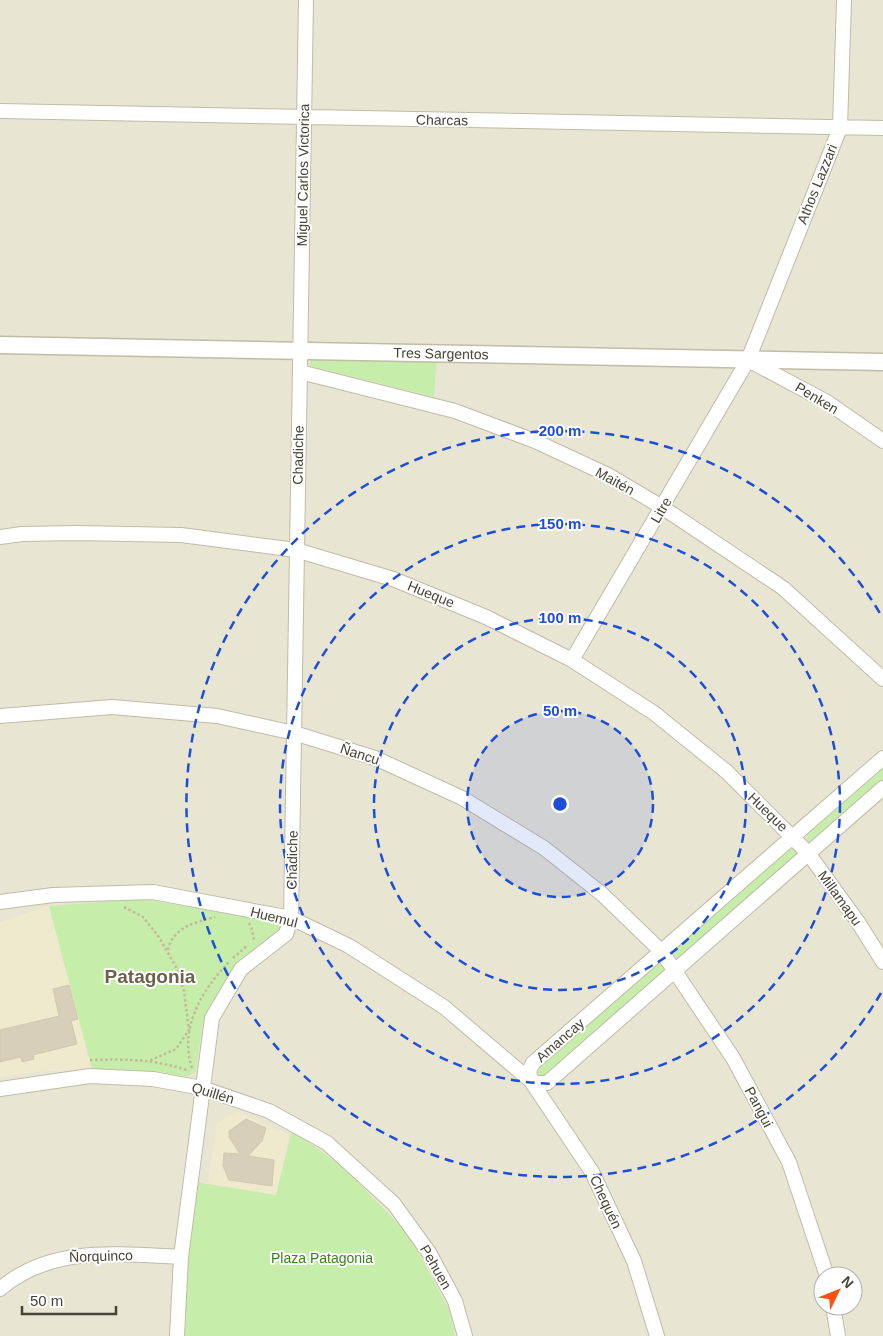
<svg xmlns="http://www.w3.org/2000/svg" width="883" height="1336" font-family="Arial,sans-serif">
<rect width="100%" height="100%" fill="#f5f2e6"/>
<path fill="#e9e5d3" fill-rule="evenodd" d="M0,0H883V1336H0ZM823,1276H853V1306H823Z"/>
<path fill="#efeace" d="M49,906L92,1069L36,1072L0,1077V922Z
M237,1111L290,1136L276,1195L208,1184L217,1124Z"/>
<path fill="#c7edab" d="M310,357L437,361L434,397L310,366Z
M883,766V782L812,843L807,841V833Z
M793,847L797,850V856L679,959L674,955V949Z
M143,899L285,923L279,934L261,943L227,978L203,1022L196,1071L187,1077L92,1069L49,906Z
M662,963L665,969L664,972L544,1077L537,1075L539,1066L657,964Z
M292,1130L343,1167L409,1235L449,1309L455,1336H183L195,1182L276,1195Z"/>
<path fill="#d7cfba" stroke="#d3c8ad" d="M69,985L78,1019L71,1021L77,1044L33,1055L34,1059L22,1062L21,1057L0,1062V1030L59,1016L53,989Z
M246,1119L266,1128L262,1141L248,1156L274,1160L272,1186L229,1180L223,1166L224,1153L240,1154L229,1137V1131Z"/>
<g fill="none" stroke-linecap="round" stroke-linejoin="round">
<g stroke="#c1bba7" stroke-width="16">
<path id="minor" d="M0,111L883,128
M748,360L827,402L883,441
M300,372L455,411L535,441L608,475L662,507L783,588L883,679
M0,537L22,534L76,533L181,535L296,550L393,579L486,617L572,660L654,713L727,772L808,853L858,922L883,962
M572,660L748,360L840,128L844,0
M0,716L112,707L217,716L294,733L375,758L462,798L544,848L602,894L662,952L733,1058L789,1162L827,1276
M0,902L53,895L153,892L291,918L349,946L444,1007L531,1081L592,1172L634,1261L657,1336
M531,1081L529,1071L533,1063L883,758
M531,1081L538,1083H547L883,788
M0,1089L90,1076L153,1079L202,1088L269,1111L327,1143L394,1204L430,1254L455,1301L465,1336
M0,1289C51,1245 119,1254 181,1257
M833,1306L838,1336
M177,1336L181,1257L212,1018L241,969L286,934L291,918L306,0"/>
</g>
<g stroke="#c1bba7" stroke-width="19">
<g id="tertiary">
<path id="s1" d="M0,345L883,362"/>
</g>
</g>
<path stroke="#c4b997" stroke-width="2.5" stroke-dasharray="2.5 2.5" stroke-linecap="butt" d="M124,907L143,917L159,937L176,967L184,991L189,1030L176,1049L149,1061
M249,923L252,929L254,941
M168,950C173,927 194,923 215,917
M233,958L248,945
M90,1060C125,1059 156,1059 189,1071
M192,1068C179,1027 202,990 229,962"/>
<use href="#minor" stroke="#fff" stroke-width="14"/>
<use href="#tertiary" stroke="#fff" stroke-width="16"/>
</g>
<circle cx="560" cy="804" r="93" fill="#1d4ed8" fill-opacity=".12"/>
<g fill="none" stroke="#1d4ed8" stroke-width="2.5" stroke-dasharray="9 6">
<circle cx="560" cy="804" r="93"/>
<circle cx="560" cy="804" r="186"/>
<circle cx="560" cy="804" r="280"/>
<path d="M881 993A373 373 0 1 1 881 615"/>
</g>
<g text-anchor="middle" stroke-width="4" stroke-linejoin="round" paint-order="stroke">
<g font-size="14" fill="#484334" stroke="#fff">
<text transform="translate(442 120) rotate(1)" y="5">Charcas</text>
<text transform="translate(303 175) rotate(-89)" y="5">Miguel Carlos Victorica</text>
<text transform="translate(817 184) rotate(-68)" y="5">Athos Lazzari</text>
<text dy="5" stroke="none"><textPath href="#s1" startOffset="441">Tres Sargentos</textPath></text>
<text transform="translate(817 398) rotate(31)" y="5">Penken</text>
<text transform="translate(298 455) rotate(-89)" y="5">Chadiche</text>
<text transform="translate(615 481) rotate(29)" y="5">Maitén</text>
<text transform="translate(661 510) rotate(-60)" y="5">Litre</text>
<text transform="translate(431 594) rotate(22)" y="5">Hueque</text>
<text transform="translate(360 754) rotate(18)" y="5">Ñancu</text>
<text transform="translate(768 812) rotate(44)" y="5">Hueque</text>
<text transform="translate(292 860) rotate(-89)" y="5">Chadiche</text>
<text transform="translate(840 898) rotate(54)" y="5">Millamapu</text>
<text transform="translate(274 917) rotate(14)" y="5">Huemul</text>
<text transform="translate(560 1040) rotate(-41)" y="5">Amancay</text>
<text transform="translate(213 1093) rotate(17)" y="5">Quillén</text>
<text transform="translate(759 1107) rotate(62)" y="5">Pangui</text>
<text transform="translate(606 1202) rotate(65)" y="5">Chequén</text>
<text transform="translate(101 1256) rotate(-2)" y="5">Ñorquinco</text>
<text transform="translate(436 1267) rotate(60)" y="5">Pehuen</text>
</g>
<g font-size="14" fill="#3b8022" stroke="#fff">
<text x="322" y="1263">Plaza Patagonia</text>
</g>
<g font-size="19" font-weight="bold" fill="#6c624b" stroke="#fff">
<text x="150" y="983">Patagonia</text>
</g>
</g>
<circle cx="560" cy="804" r="8" fill="#1d4ed8" stroke="#fff" stroke-width="2.5"/>
<g font-size="15" text-anchor="middle" font-weight="bold" fill="#1d4ed8" stroke="#fff" stroke-width="4" stroke-linejoin="round" paint-order="stroke">
<text x="560" y="436">200 m</text>
<text x="560" y="529">150 m</text>
<text x="560" y="623">100 m</text>
<text x="560" y="716">50 m</text>
</g>
<g transform="translate(838 1291) rotate(47)"><circle r="24" fill="#ffffff" stroke="#b6b4ae"/>
<path d="M0-4L9 19L0 12L-9 19Z" fill="#ff5112"/>
<text y="-8" font-size="14" font-weight="bold" text-anchor="middle" fill="#484334">N</text>
</g>
<path d="M22 1306v8h94v-8" fill="none" stroke="#484334" stroke-width="2.5"/>
<text x="30" y="1306" font-size="15" fill="#484334" stroke="#ffffff" stroke-width="4" paint-order="stroke">50 m</text>
</svg>
